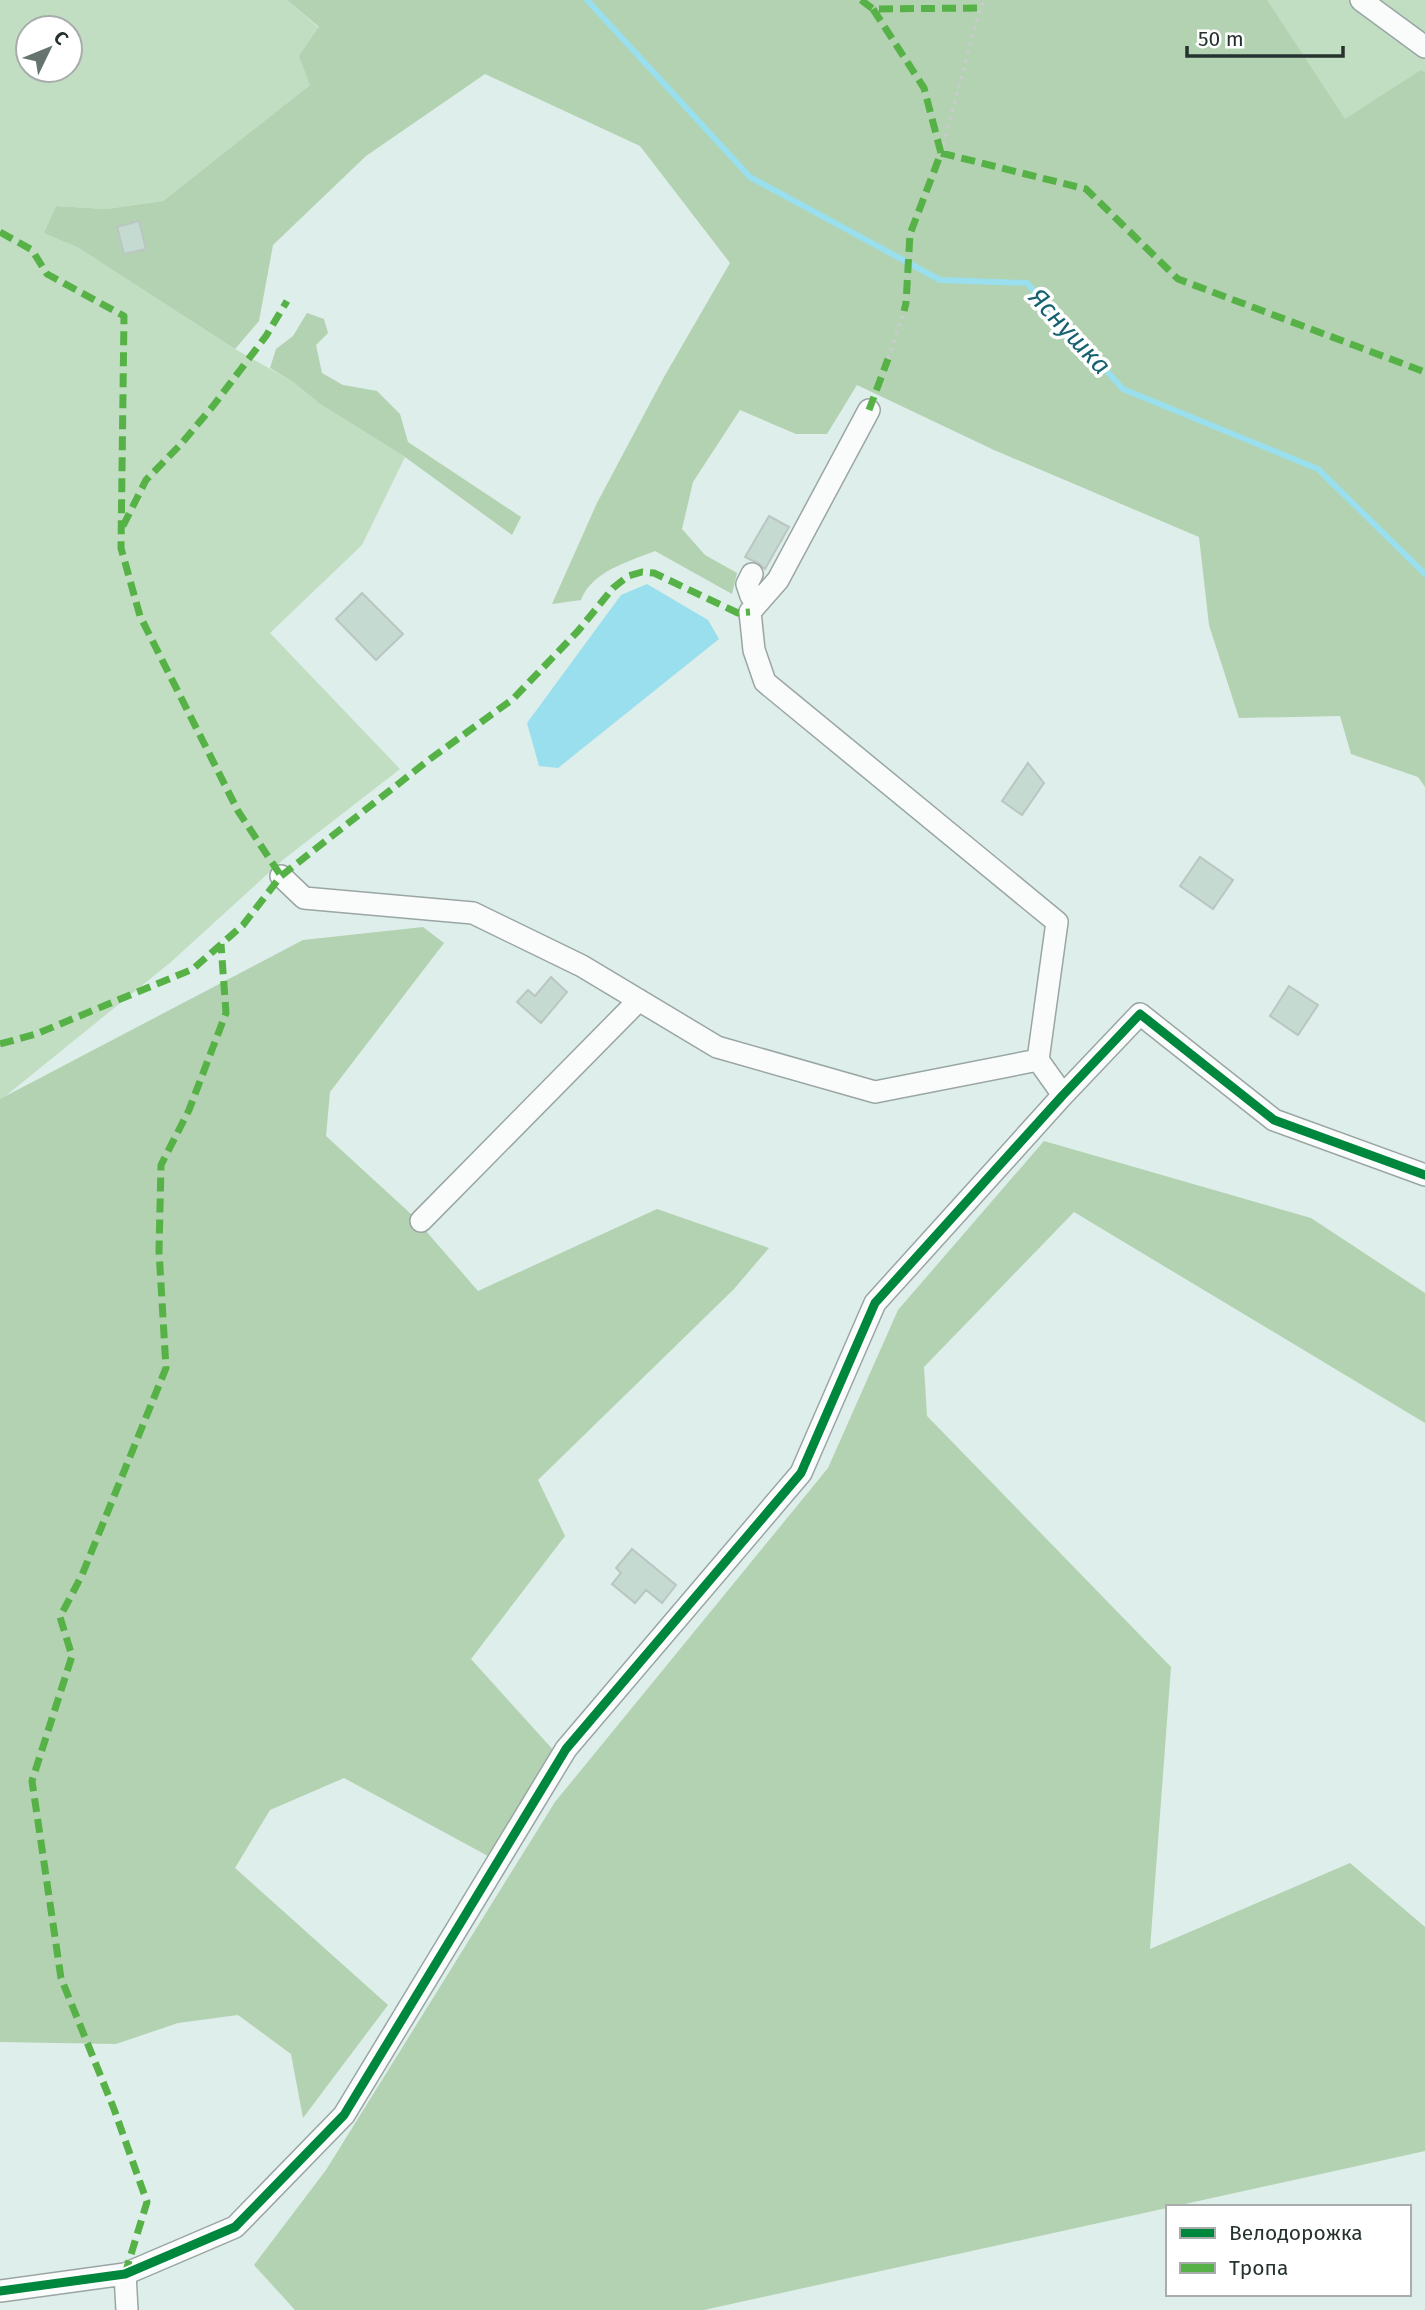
<svg xmlns="http://www.w3.org/2000/svg" width="1425" height="2310" font-family="'Fira Sans',sans-serif">
<rect width="100%" height="100%" fill="#deeeea"/>
<path fill="#c1dec2" fill-rule="evenodd" d="M0,0H287L319,28L310,85L163,201L106,209L56,206L45,232L77,247L235,349L293,382L320,404L405,457L362,545L270,633L400,769L284,859L171,962L3,1098L0,1099ZM28,28H70V70H28Z
M1005,0H1425V239Z"/>
<path fill="#b2d2b1" d="M287,0H1267L1345,119L1421,70L1425,73V787L1418,777L1351,754L1340,716L1239,718L1209,625L1199,537L994,450L857,385L827,434H796L740,410L693,482L682,529L705,555L737,573L732,594L655,551C628,562 592,571 581,600L552,604L597,503L664,377L730,263L640,146L485,74L366,156L273,245L259,321L235,349L77,247L44,233L56,206L106,209L163,201L310,85L299,56L319,27Z
M307,313L324,319L328,333L316,345L322,373L343,385L377,391L400,414L408,442L521,517L512,535L405,457L320,404L293,382L270,368L276,349L293,336Z
M423,927L444,943L330,1092L326,1136L412,1215L478,1291L657,1209L769,1248L734,1289L538,1480L565,1536L471,1659L555,1752L488,1856L344,1778L270,1810L235,1868L388,2005L303,2118L291,2054L238,2015L178,2023L116,2044L0,2042V1099L303,940Z
M1044,1141L1311,1218L1425,1293V1423L1074,1212L924,1367L927,1416L1171,1667L1150,1949L1350,1863L1425,1927V2151L704,2310H295L254,2265L326,2170L555,1802L828,1468L898,1310Z"/>
<path fill="#9adfed" d="M647,584L708,620L719,639L558,768L539,766L527,723L621,595Z"/>
<g fill="none" stroke-linecap="round" stroke-linejoin="round">
<path stroke="#9adfed" stroke-width="6" d="M587,0L750,177L940,280L1027,283L1123,389L1318,469L1425,574"/>
</g>
<path fill="#c5dad0" stroke="#bac6c2" stroke-width="2" d="M139,221L146,249L124,254L117,227Z
M769,516L789,527L765,569L758,563L745,557Z
M362,593L403,634L376,660L336,619Z
M1028,763L1044,783L1022,815L1002,801Z
M1200,857L1233,880L1213,909L1180,886Z
M551,977L567,992L541,1023L517,1002L528,990L535,996Z
M1289,986L1318,1005L1298,1035L1270,1016Z
M632,1549L676,1585L662,1603L646,1590L635,1603L612,1584L621,1573L616,1568Z"/>
<g fill="none" stroke-linecap="round" stroke-linejoin="round">
<g stroke="#9aa6a4" stroke-width="24">
<path id="minor" d="M1361,0L1425,47
M869,410L778,580L750,612L754,650L765,682L1057,922L1038,1060L1063,1095
M752,574L747,584L751,596L759,602
M281,876L304,898L473,913L582,966L717,1047L875,1092L1038,1060
M421,1221L639,1000
M125,2274L127,2310
M0,2291L125,2274L235,2227L344,2115L566,1749L801,1473L875,1303L1063,1095L1140,1014L1274,1120L1425,1175"/>
</g>
<path stroke="#c6ccca" stroke-width="3.5" stroke-dasharray="3.5 5" stroke-linecap="butt" d="M941,153L980,8L985,0
M888,359L904,311"/>
<use href="#minor" stroke="#fafcfc" stroke-width="21"/>
<path stroke="#56b246" stroke-width="7" stroke-dasharray="14 7" stroke-linecap="butt" d="M861,0L873,9L980,8
M873,9L924,88L941,153L910,234L906,303L904,311
M941,153L1086,189L1178,279L1425,372
M0,232L32,250L47,274L124,316L121,548L140,616L238,811L281,876
M869,410L888,359
M123,526L146,480L181,444L213,406L266,336L287,301
M0,1044L36,1034L193,969L243,925L281,876L430,759L513,699L578,631L613,588L628,576L642,572L654,573L738,613L750,612
M125,2274L147,2202L114,2109L61,1978L32,1781L72,1656L60,1617L82,1575L166,1368L159,1251L161,1165L189,1110L226,1013L221,944"/>
<g stroke="#fff" stroke-width="13">
<path id="cycleway" d="M0,2291L125,2274L235,2227L344,2115L566,1749L801,1473L875,1303L1063,1095L1140,1014L1274,1120L1425,1175"/>
</g>
<use href="#cycleway" stroke="#00873e" stroke-width="9"/>
</g>
<g text-anchor="middle" stroke-width="7" stroke-linejoin="round" paint-order="stroke">
<g font-size="26" font-style="italic" fill="#176271" stroke="#fff">
<text transform="translate(1070 331) rotate(47)" y="9">Яснушка</text>
</g>
</g>
<rect x="1166" y="2205" width="245" height="91" fill="#ffffff" stroke="#a8adac" stroke-width="2"/>
<rect x="1180" y="2228" width="35" height="10" fill="#00873e" stroke="#a8adac" stroke-width="2"/>
<text x="1229" y="2240" font-size="21" fill="#26322f">Велодорожка</text>
<rect x="1180" y="2263" width="35" height="10" fill="#56b246" stroke="#a8adac" stroke-width="2"/>
<text x="1229" y="2275" font-size="21" fill="#26322f">Тропа</text>
<g transform="translate(49 49) rotate(47)"><circle r="33" fill="#ffffff" stroke="#a8adac" stroke-width="2"/>
<path d="M0-5L12 26L0 18L-12 26Z" fill="#667470"/>
<text y="-10" font-size="19" font-weight="bold" text-anchor="middle" fill="#26322f">С</text>
</g>
<path d="M1187 46v10h156v-10" fill="none" stroke="#26322f" stroke-width="3.5"/>
<text x="1198" y="46" font-size="21" fill="#26322f" stroke="#ffffff" stroke-width="5" paint-order="stroke">50 m</text>
</svg>
